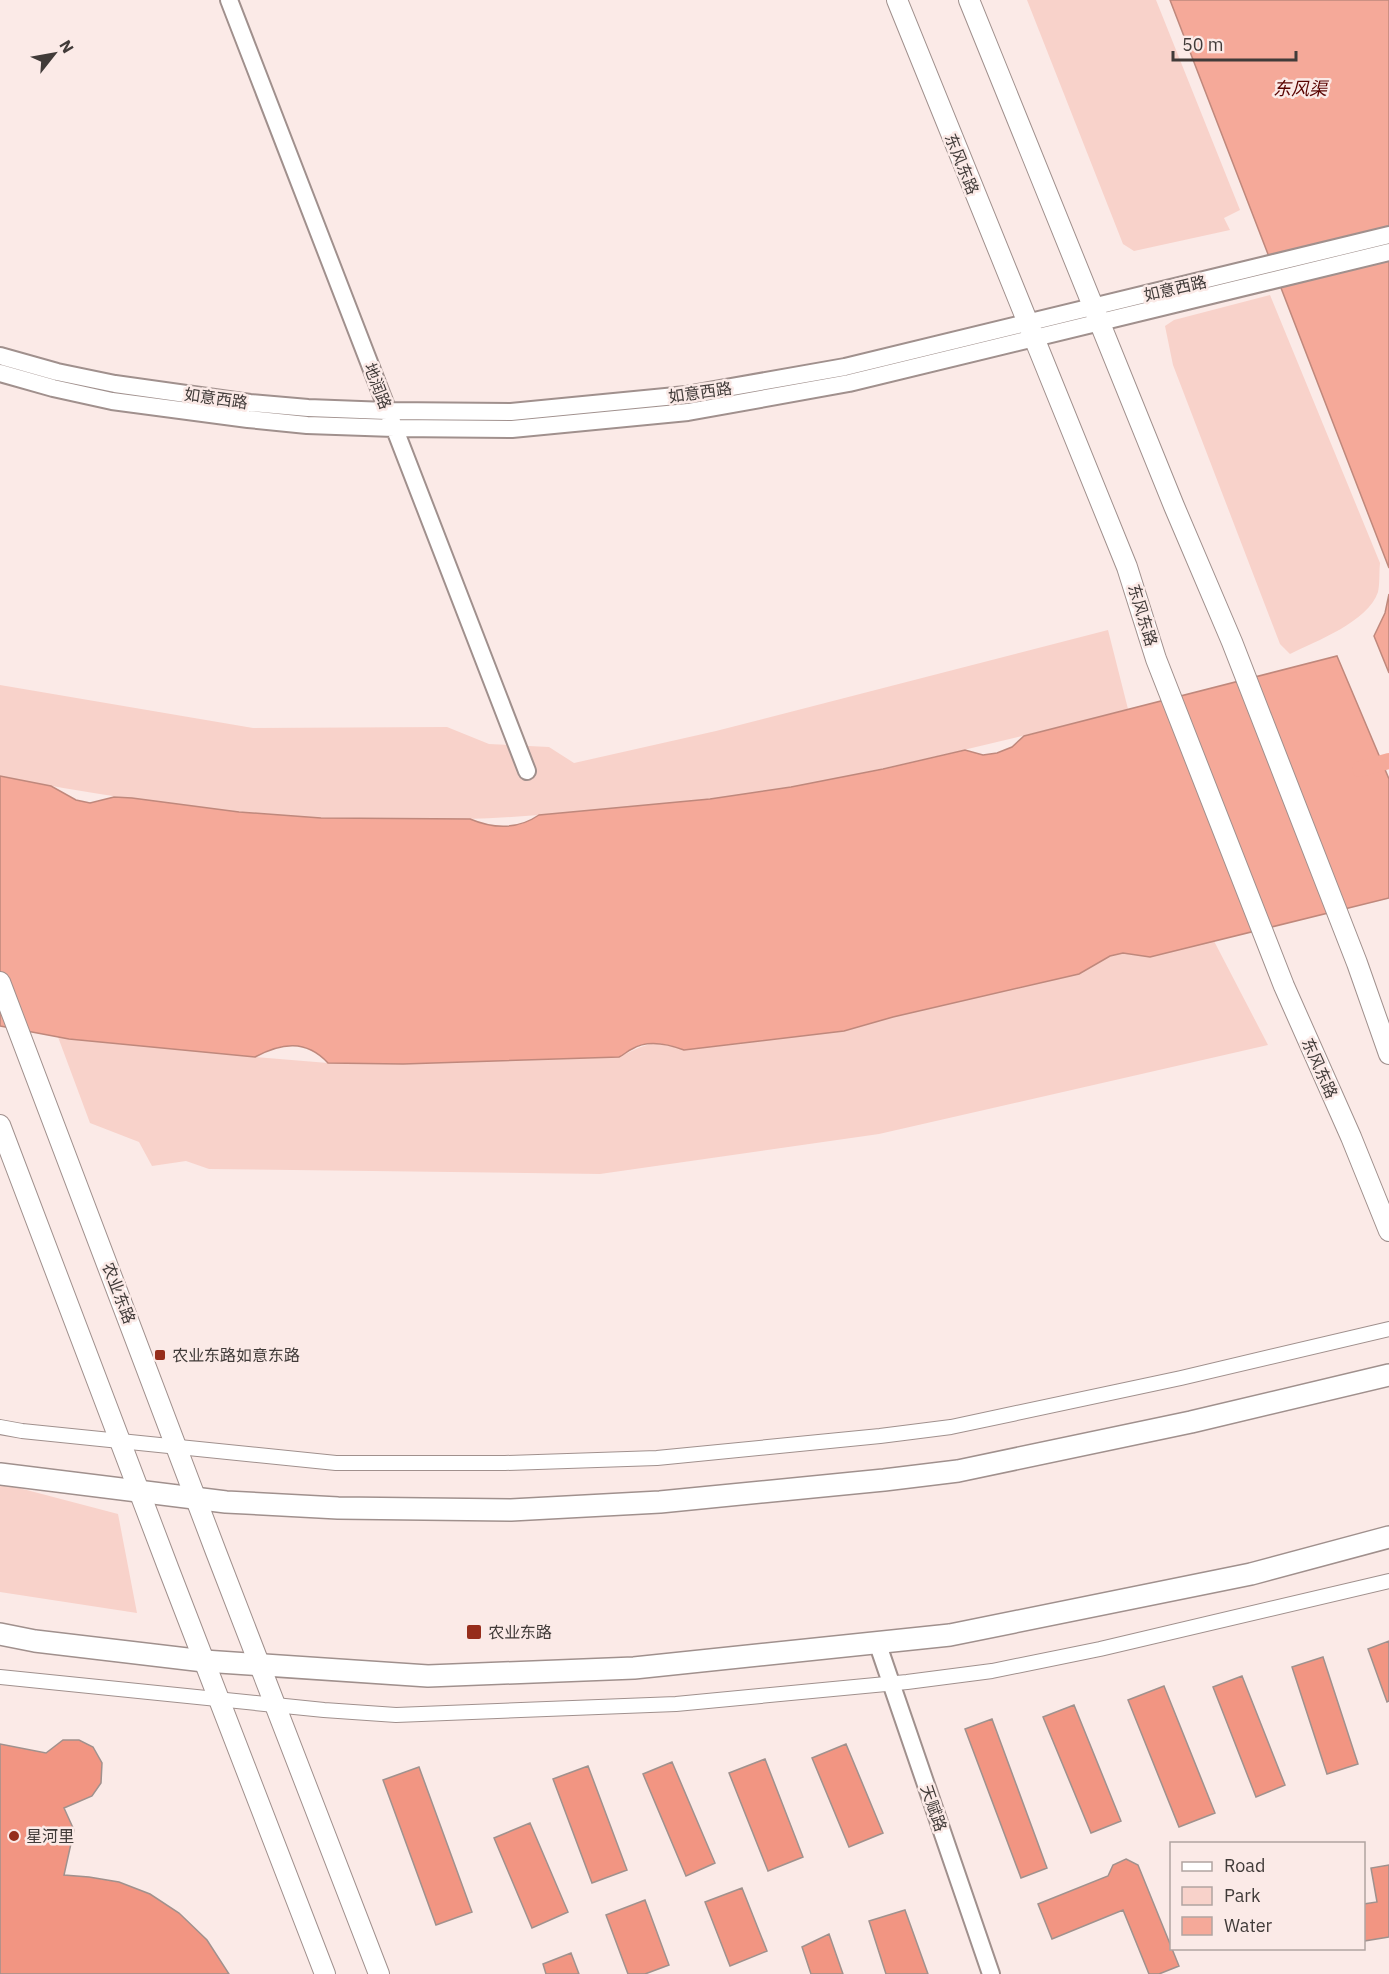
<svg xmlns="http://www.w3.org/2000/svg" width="1389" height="1974" font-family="'IBM Plex Sans','Noto Sans SC',sans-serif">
<rect width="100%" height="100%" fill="#fbeae7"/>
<path fill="#f8d2ca" d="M1027,0H1156L1240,210L1224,218L1230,230L1134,251L1123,244Z
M1270,295L1380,563C1379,572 1380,583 1378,592C1368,622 1316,641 1290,654L1280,644L1173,365L1165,326L1174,320Z
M1108,630L1128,709C1017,738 905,765 793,787C734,798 675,802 616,808C567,812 517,818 467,819C418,819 368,820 318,818C212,812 104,797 0,776V685L253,728L447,727L489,744L549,747L574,763L716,731Z
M1214,941L1268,1045L879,1134L600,1174L209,1169L186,1161L152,1166L139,1142L90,1123L58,1037L255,1057L328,1063L619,1057C647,1044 653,1038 684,1050L844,1031L893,1017L1079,974L1110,956L1123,953L1150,957Z
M0,1483L118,1514L137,1613L0,1592Z"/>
<path fill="#f5a999" stroke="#bf887c" stroke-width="1.5" d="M1170,0H1389V568Z
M1389,594V673L1374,636L1385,613Z
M1337,656L1389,779V898L1150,957L1123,953L1110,956L1079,974L893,1017L844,1031L684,1050C668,1044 648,1039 632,1049C627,1051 624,1055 619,1057L403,1064L328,1063C306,1039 281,1043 255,1057L69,1039L0,1026V776L51,786L76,800L90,803L114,797L132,798L239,812L321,818L470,819C494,829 517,830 539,815L710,799L791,787L883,769L965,750L983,755L997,753L1012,747L1024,736Z"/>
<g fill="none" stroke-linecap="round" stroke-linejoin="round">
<path stroke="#f5a999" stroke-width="16" d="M1360,769L1389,761"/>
</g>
<path fill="#f29582" stroke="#a0918d" stroke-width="1.5" d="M1389,1641V1701L1387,1702L1368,1649Z
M1323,1657L1358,1764L1327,1774L1292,1667Z
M1242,1676L1285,1785L1256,1797L1213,1687Z
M1164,1686L1215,1813L1179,1827L1128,1700Z
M1074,1705L1121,1821L1091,1833L1043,1717Z
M992,1719L1047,1868L1021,1878L965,1729Z
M63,1740H79L93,1747L102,1763L101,1783L92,1796L64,1808L74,1830L64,1875L89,1877L119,1882L150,1894L179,1913L207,1940L229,1974H0V1744L46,1753Z
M846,1744L883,1833L849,1847L812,1758Z
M765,1759L803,1857L768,1871L729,1773Z
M672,1762L715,1863L686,1876L643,1774Z
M588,1766L627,1870L592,1883L553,1779Z
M419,1767L472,1912L436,1925L383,1780Z
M530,1823L568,1912L532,1928L494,1838Z
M1126,1859L1138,1865L1179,1966L1159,1974H1149L1123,1910L1052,1939L1038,1904L1108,1876L1113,1865Z
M1389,1865V1937L1364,1941V1904L1377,1902L1371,1868Z
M742,1888L767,1951L730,1966L705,1902Z
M645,1900L669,1965L645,1974H628L606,1915Z
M905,1910L928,1974H886L869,1921Z
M829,1934L843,1974H811L802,1947Z
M571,1953L579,1974H546L543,1964Z"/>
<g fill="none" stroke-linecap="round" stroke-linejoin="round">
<g stroke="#a0908d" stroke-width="16">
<path id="minor" d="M0,1427L22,1431L336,1463H505L657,1458L880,1436L951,1427L1181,1378L1389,1329
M0,1677L324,1710L396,1715L676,1704L907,1682L992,1671L1100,1649L1389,1581"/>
</g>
<g stroke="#a0908d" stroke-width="20">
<path id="tertiary" d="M229,0L527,771
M0,356L57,372L115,384L250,403L308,408L387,411L511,412L686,395L845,367L1389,235
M0,373L53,388L112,401L248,419L307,425L394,428L512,429L688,412L849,383L1389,252
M877,1642L991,1974"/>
</g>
<g stroke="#a0908d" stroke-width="22">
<path id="secondary" d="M897,0L1127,567L1156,659L1284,986L1351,1137L1389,1231
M969,0L1174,506L1232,642L1357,963L1389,1054
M0,982L216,1552L379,1974
M0,1125L169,1570L325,1974"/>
</g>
<g stroke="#a0908d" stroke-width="24">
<path id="primary" d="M0,1474L226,1502L338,1508L511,1510L660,1502L884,1480L958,1471L1191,1422L1389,1375
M0,1634L35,1641L204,1661L428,1676L634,1668L950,1635L1251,1574L1389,1537"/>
</g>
<use href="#minor" stroke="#fff" stroke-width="14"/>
<use href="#tertiary" stroke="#fff" stroke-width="16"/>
<use href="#secondary" stroke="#fff" stroke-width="20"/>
<use href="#primary" stroke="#fff" stroke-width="21"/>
</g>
<g fill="#962d1b" stroke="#fbeae7" stroke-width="2">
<rect x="154" y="1349" width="12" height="12" rx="3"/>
<rect x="466" y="1624" width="16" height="16" rx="3"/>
<circle cx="14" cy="1836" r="6"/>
</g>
<g text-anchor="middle" stroke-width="5" stroke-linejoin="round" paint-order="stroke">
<g font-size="16" fill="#413b39" stroke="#fbeae7">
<text transform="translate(962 164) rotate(68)" y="6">东风东路</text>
<text transform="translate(1175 288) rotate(-13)" y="6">如意西路</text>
<text transform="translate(378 386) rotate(69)" y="6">地润路</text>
<text transform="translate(700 392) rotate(-8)" y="6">如意西路</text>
<text transform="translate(216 398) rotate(8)" y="6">如意西路</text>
<text transform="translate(1143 615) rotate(73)" y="6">东风东路</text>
<text transform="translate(1320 1068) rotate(66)" y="6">东风东路</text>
<text transform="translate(119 1293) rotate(69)" y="6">农业东路</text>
<text transform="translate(934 1808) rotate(71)" y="6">天赋路</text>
</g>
<g font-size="16" fill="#413b39" stroke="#fbeae7" text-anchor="start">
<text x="172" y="1361">农业东路如意东路</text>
<text x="488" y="1638">农业东路</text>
<text x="26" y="1842">星河里</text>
</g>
<g font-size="18" font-style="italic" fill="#590300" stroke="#fbeae7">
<text x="1300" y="95">东风渠</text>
</g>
</g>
<rect x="1170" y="1842" width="195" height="108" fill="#fbeae7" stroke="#b1a4a1" stroke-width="1.5"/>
<rect x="1182" y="1862" width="30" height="9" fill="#ffffff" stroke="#b1a4a1" stroke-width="1.5"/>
<text x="1224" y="1872" font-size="18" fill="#413b39">Road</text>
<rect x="1182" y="1887" width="30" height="18" fill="#f8d2ca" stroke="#b1a4a1" stroke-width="1.5"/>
<text x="1224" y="1902" font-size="18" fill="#413b39">Park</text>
<rect x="1182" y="1917" width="30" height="18" fill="#f5a999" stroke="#b1a4a1" stroke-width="1.5"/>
<text x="1224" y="1932" font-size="18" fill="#413b39">Water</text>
<g transform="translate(54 54) rotate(59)" stroke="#fbeae7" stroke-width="4.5" paint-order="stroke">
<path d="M0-4.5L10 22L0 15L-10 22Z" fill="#413b39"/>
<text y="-9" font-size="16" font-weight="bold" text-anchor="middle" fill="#413b39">N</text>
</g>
<path d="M1173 51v9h123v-9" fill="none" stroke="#413b39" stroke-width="3"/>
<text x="1182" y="51" font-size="18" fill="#413b39" stroke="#fbeae7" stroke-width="4.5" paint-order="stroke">50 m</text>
</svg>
